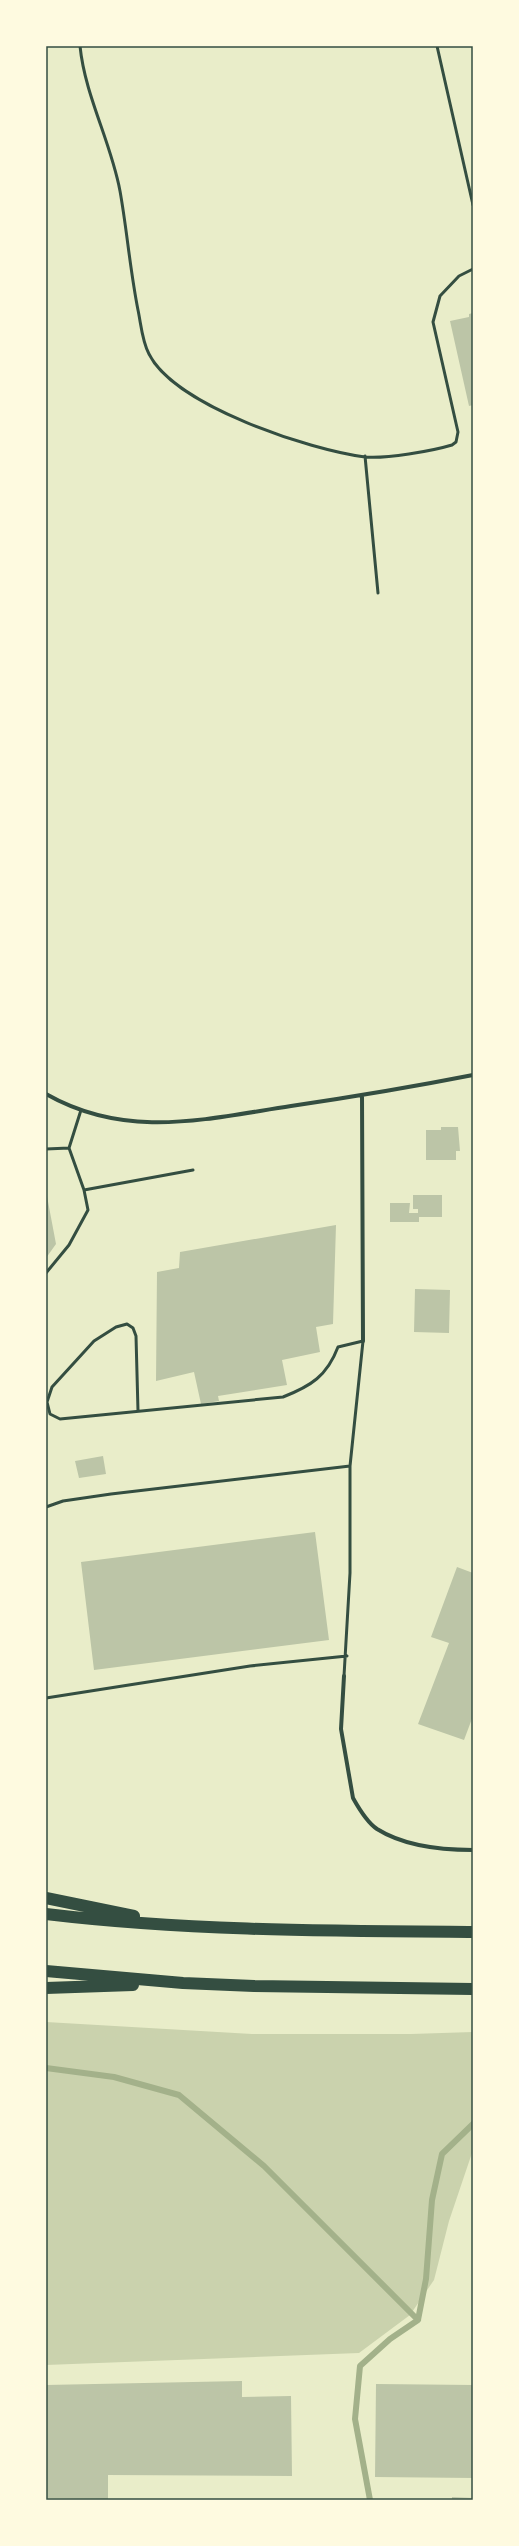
<svg xmlns="http://www.w3.org/2000/svg" width="519" height="2546" font-family="Montserrat,sans-serif">
<rect width="100%" height="100%" fill="#e9edc9"/>
<path fill="#cad2ad" d="M46,2022L252,2034H411L473,2032V2150L449,2221L434,2280L410,2315L359,2353L46,2365Z"/>
<g fill="none" stroke-linecap="round" stroke-linejoin="round">
<path stroke="#a3b18a" stroke-width="6" d="M46,2068L114,2077L179,2095L264,2166L418,2320
M370,2500L355,2419L360,2366L390,2339L418,2320L426,2279L432,2200L442,2154L473,2124"/>
</g>
<path fill="#bcc5a7" d="M473,313V405L469,406L450,321L469,317V314Z
M441,1127H458L460,1151H456V1160H426V1130H441Z
M46,1191L56,1244L46,1258Z
M413,1195H442V1217H419V1222H390V1203H410L409,1213H418V1209H413Z
M336,1225L333,1324L316,1327L320,1352L282,1360L287,1385L218,1396L219,1401L201,1404L194,1372L156,1381L157,1272L179,1268L180,1252Z
M415,1289L450,1290L449,1333L414,1332Z
M103,1456L106,1474L79,1478L75,1461Z
M315,1532L329,1640L94,1670L81,1562Z
M457,1567L473,1573V1716L464,1740L418,1724L449,1643L431,1637Z
M242,2381V2397L291,2396L292,2476L108,2475V2499L46,2498V2385Z
M376,2384L473,2385V2478L375,2477Z
M452,2497L473,2498V2500H452Z"/>
<g fill="none" stroke-linecap="round" stroke-linejoin="round">
<path stroke="#344e41" stroke-width="3" d="M80,46C85,96 111,142 120,191C127,230 130,270 138,310C141,324 142,341 149,354C175,406 310,450 365,457C386,459 432,451 452,445L456,442L458,432L433,322L440,296L459,276L473,269
M437,46L473,205
M365,456L378,593
M46,1149L69,1148
M84,1190L193,1170
M46,1273L69,1245L88,1210L84,1190L69,1148L81,1110
M138,1411L136,1336L133,1328L127,1324L116,1327L94,1341L52,1387L47,1402L50,1414L60,1419L283,1397C311,1386 327,1376 338,1347L363,1341L350,1466V1573L344,1676
M46,1507L63,1501L111,1494L350,1466
M46,1698L250,1666L347,1656"/>
<path stroke="#344e41" stroke-width="4" d="M46,1094C127,1140 205,1119 291,1106C352,1097 412,1087 473,1075
M362,1095L363,1341
M344,1676L341,1729L353,1798C358,1807 368,1823 377,1829C404,1846 442,1850 473,1850"/>
<path stroke="#344e41" stroke-width="12" d="M46,1898L134,1916
M46,1914C188,1931 330,1931 473,1932
M46,1971L183,1983L254,1986L473,1989
M46,1988L133,1985"/>
</g>
<rect width="519" height="2546" fill="none" stroke="#fefae0" stroke-width="94"/>
<rect x="47" y="47" width="425" height="2452" fill="none" stroke="#344e41" stroke-width="1.5"/>
</svg>
